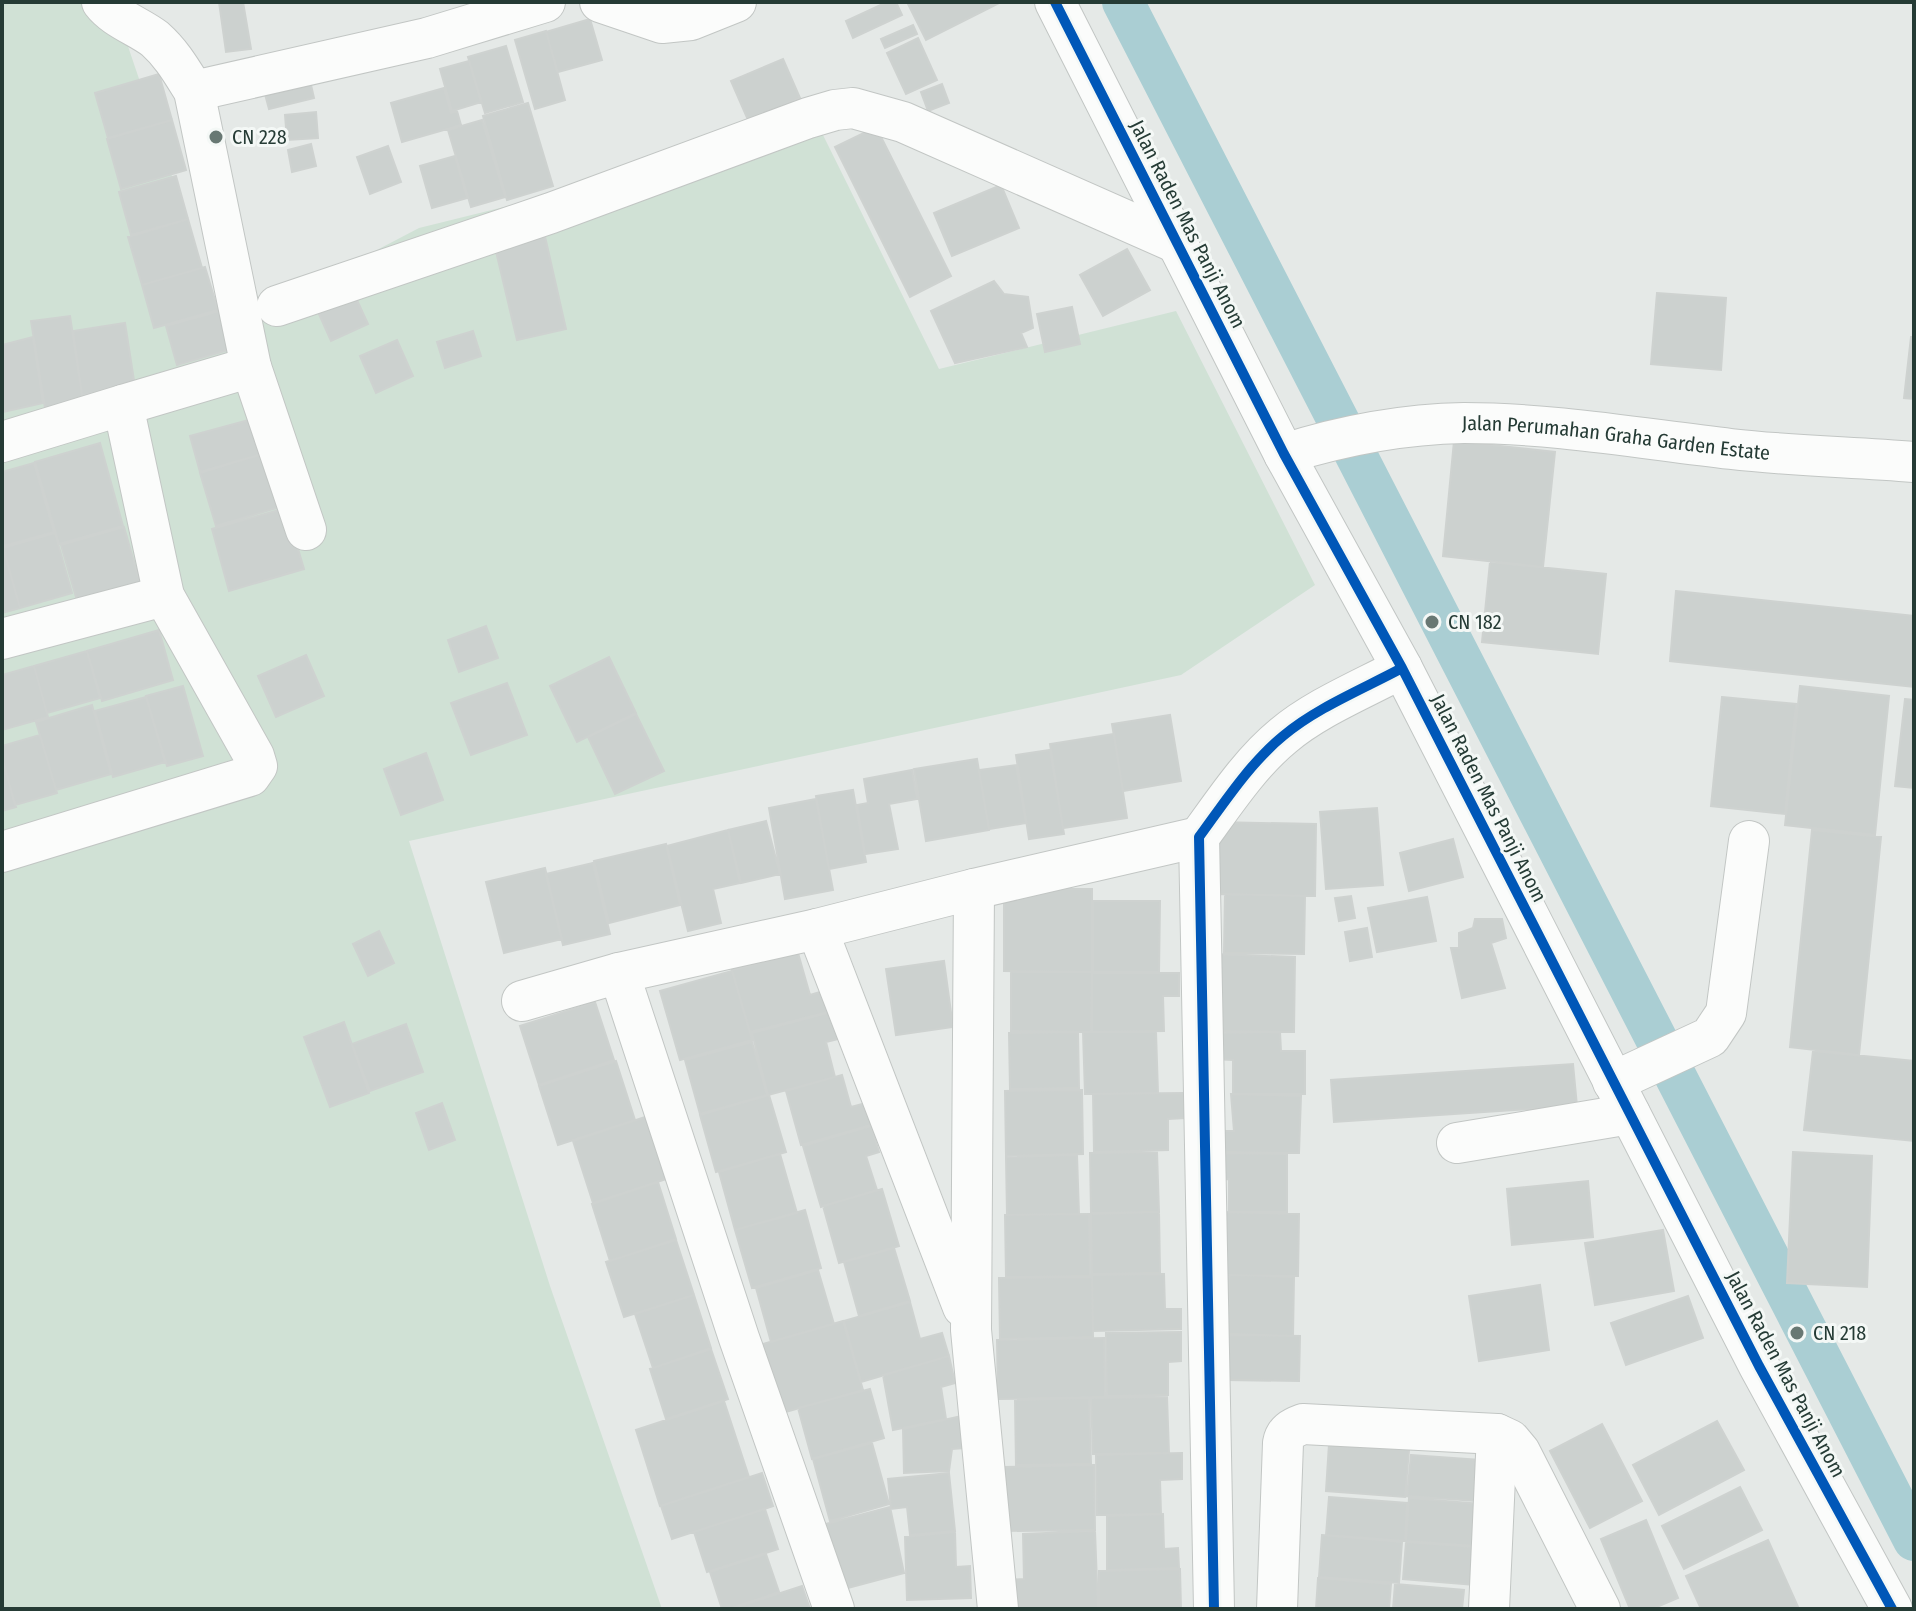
<svg xmlns="http://www.w3.org/2000/svg" width="1916" height="1611" font-family="'Fira Sans Condensed',sans-serif">
<rect width="100%" height="100%" fill="#e5e9e7"/>
<path fill="#d0e1d5" d="M2,2H113L224,330L419,228L820,129L939,369L1176,311L1315,585L1181,675L409,841L550,1286L662,1609H2Z"/>
<g fill="none" stroke-linecap="round" stroke-linejoin="round">
<path stroke="#aaced3" stroke-width="42" d="M1123,2L1914,1540"/>
</g>
<path fill="#ccd1cf" stroke="#ced2d0" stroke-width="2" d="M219,2H243L251,49L226,52Z
M887,2H896L902,15L853,38L846,21Z
M907,2H1001L926,40Z
M590,19L602,60L558,72L546,32Z
M913,25L917,34L885,48L881,39Z
M546,31L565,100L535,109L515,40Z
M918,38L937,80L906,94L887,53Z
M506,46L523,102L485,113L468,57Z
M783,59L800,98L748,120L731,81Z
M469,61L481,102L452,111L440,69Z
M308,72L314,98L269,109L262,83Z
M159,74L172,120L108,138L95,93Z
M942,84L949,103L928,111L921,92Z
M444,88L451,113L457,111L461,125L402,142L391,103Z
M528,103L553,186L507,200L483,116Z
M316,112L318,138L287,140L285,115Z
M172,120L186,170L121,189L107,139Z
M482,120L505,197L471,207L448,130Z
M876,127L951,276L910,297L835,147Z
M311,144L316,166L292,172L288,150Z
M388,146L401,182L370,194L357,157Z
M455,156L467,198L432,208L420,166Z
M176,176L188,219L131,235L119,192Z
M1001,185L1019,228L952,256L934,213Z
M188,219L202,268L142,285L128,237Z
M544,232L566,329L517,340L494,243Z
M1127,249L1150,290L1103,316L1080,275Z
M205,267L218,310L154,328L142,285Z
M994,281L1004,294L1028,297L1033,328L1021,333L1027,347L955,363L931,311Z
M351,287L368,324L331,341L314,303Z
M1657,293L1726,298L1721,370L1651,364Z
M1072,307L1080,344L1045,352L1037,314Z
M223,310L235,348L177,365L166,326Z
M70,316L84,408L46,414L31,321Z
M125,323L135,387L82,395L73,331Z
M473,331L481,356L445,368L437,342Z
M33,337L43,403L3,412L2,345Z
M1911,337H1914V399L1904,398Z
M397,340L413,376L376,393L360,356Z
M256,418L266,453L200,472L190,436Z
M1454,441L1555,452L1543,567L1443,556Z
M100,443L123,526L59,544L35,462Z
M265,453L280,507L216,526L200,473Z
M34,463L54,532L4,546L2,540V472Z
M286,508L304,569L229,591L212,529Z
M124,527L141,586L78,604L61,545Z
M55,533L72,593L20,608L3,548Z
M3,547L20,608L2,613V547Z
M1490,562L1606,574L1598,654L1482,642Z
M1676,591L1914,616V687L1670,661Z
M486,626L498,658L459,672L448,640Z
M159,630L173,680L102,701L87,651Z
M87,651L100,698L47,713L34,666Z
M306,655L324,696L276,717L258,676Z
M609,657L636,713L577,742L550,686Z
M34,666L48,717L2,730V675Z
M507,683L527,735L471,755L451,703Z
M183,686L203,756L167,766L146,696Z
M1800,686L1889,696L1875,835L1785,825Z
M146,697L165,762L113,777L95,711Z
M1722,697L1796,704L1785,814L1711,806Z
M1905,699L1914,700V788L1895,786Z
M92,705L111,774L56,790L36,722Z
M636,714L664,771L615,794L588,737Z
M1170,715L1181,781L1123,791L1112,724Z
M1114,734L1127,818L1063,828L1050,744Z
M40,735L57,793L15,805L2,757V746Z
M1050,750L1064,834L1029,839L1016,755Z
M426,753L443,800L401,815L384,769Z
M2,759L16,807L2,811Z
M977,759L989,830L926,841L914,769Z
M1016,765L1026,823L989,829L979,770Z
M912,770L917,799L889,804L898,849L865,854L857,805L868,803L864,779Z
M853,790L866,862L829,869L816,796Z
M816,799L833,890L785,899L769,808Z
M1377,808L1383,885L1326,889L1320,812Z
M766,821L780,874L741,883L728,830Z
M1215,822L1316,824L1315,896L1213,894Z
M728,830L740,883L713,889L721,923L688,931L667,846Z
M1812,830L1881,837L1859,1055L1790,1047Z
M1453,839L1463,877L1409,891L1400,853Z
M666,844L680,905L609,923L594,861Z
M593,863L610,934L563,945L546,874Z
M545,868L562,939L504,953L486,882Z
M1004,889H1092V972L1004,971Z
M1225,894L1305,896L1304,954L1224,953Z
M1351,896L1355,918L1339,921L1335,898Z
M1427,897L1436,941L1377,952L1368,908Z
M1093,901H1160L1159,972H1093Z
M1475,919H1502L1506,938L1491,943L1505,988L1462,998L1451,948H1459V933L1473,928Z
M1367,928L1372,957L1350,961L1345,932Z
M379,931L394,963L368,976L353,944Z
M798,953L810,995L830,989L836,1010L750,1032L732,970Z
M1212,954L1295,957L1294,1032L1210,1031Z
M944,961L953,1027L896,1035L886,969Z
M732,971L752,1040L680,1060L660,991Z
M1011,972H1092L1091,1032L1011,1031Z
M1092,973H1179V996H1163L1164,1031L1092,1032Z
M595,1002L614,1060L539,1085L520,1026Z
M835,1011L842,1038L826,1042L835,1077L768,1095L752,1033Z
M344,1022L369,1093L330,1107L304,1037Z
M406,1024L423,1072L370,1091L352,1044Z
M1078,1032L1079,1088L1010,1089L1009,1033Z
M1083,1032H1156L1158,1093L1085,1094Z
M1280,1032L1281,1051H1305V1094H1233V1060L1214,1059L1213,1033Z
M752,1042L767,1095L700,1114L685,1060Z
M1813,1051L1914,1061V1141L1804,1130Z
M616,1061L635,1120L558,1145L539,1086Z
M1573,1064L1577,1106L1334,1122L1331,1080Z
M842,1075L851,1107L866,1103L871,1125L801,1145L786,1091Z
M1082,1090L1083,1154L1006,1156L1005,1091Z
M1184,1093L1185,1118L1168,1119V1150L1094,1152L1093,1094Z
M1231,1094L1301,1096L1299,1153L1217,1152L1215,1131H1234Z
M769,1095L786,1152L716,1172L700,1115Z
M442,1103L455,1140L429,1150L416,1113Z
M648,1116L669,1178L593,1203L573,1141Z
M871,1126L879,1152L866,1156L877,1190L821,1207L803,1146Z
M1157,1152L1159,1212L1091,1213L1090,1153Z
M1793,1152L1872,1156L1867,1287L1787,1283Z
M1216,1153L1287,1154V1212H1229V1179L1215,1180Z
M780,1154L797,1213L735,1230L719,1172Z
M1077,1155L1079,1214L1007,1215L1006,1157Z
M1588,1181L1593,1237L1512,1245L1507,1189Z
M658,1182L676,1239L610,1261L592,1204Z
M882,1189L899,1246L839,1263L823,1206Z
M805,1210L821,1268L752,1288L735,1230Z
M1159,1212L1160,1273L1092,1274L1091,1214Z
M1221,1212L1299,1214L1298,1276L1219,1275Z
M1089,1214L1090,1276L1006,1277L1005,1215Z
M1663,1230L1674,1291L1595,1305L1585,1243Z
M676,1240L694,1295L624,1317L606,1262Z
M894,1248L910,1301L859,1316L844,1262Z
M818,1270L834,1324L771,1342L756,1288Z
M1164,1274L1165,1309H1181V1329L1093,1331L1092,1275Z
M1229,1275L1294,1277L1293,1336L1228,1334Z
M1092,1277L1093,1337L1000,1339L999,1278Z
M1540,1285L1549,1350L1479,1361L1469,1296Z
M694,1295L711,1348L653,1368L635,1314Z
M1688,1296L1703,1338L1626,1365L1611,1323Z
M910,1302L920,1339L942,1333L949,1356L861,1382L844,1321Z
M843,1321L863,1390L782,1413L763,1344Z
M1181,1332V1361L1168,1362V1395L1107,1396L1106,1333Z
M1228,1335L1300,1336L1299,1381L1227,1380Z
M1104,1338L1105,1397L998,1399L997,1340Z
M711,1349L728,1399L666,1419L650,1369Z
M949,1356L955,1383L941,1387L946,1419L893,1430L883,1375Z
M870,1389L884,1438L812,1459L798,1408Z
M1167,1397L1169,1453L1093,1454L1091,1398Z
M1089,1398L1091,1464L1016,1465L1015,1400Z
M724,1401L749,1477L660,1506L636,1430Z
M966,1415L964,1448L952,1449L949,1471L904,1473L903,1429Z
M1717,1421L1744,1470L1659,1515L1633,1465Z
M1602,1424L1642,1501L1590,1528L1550,1451Z
M872,1443L889,1504L830,1521L813,1459Z
M1329,1444L1409,1450L1405,1497L1326,1491Z
M1182,1453V1479L1160,1480L1161,1514L1097,1515L1096,1455Z
M1411,1455L1494,1461L1490,1502L1407,1496Z
M1094,1465L1095,1530L1005,1531L1004,1467Z
M762,1473L773,1506L672,1539L661,1506Z
M949,1473L955,1531L910,1535L907,1507L891,1509L888,1479Z
M1740,1487L1762,1530L1684,1569L1662,1526Z
M1329,1497L1407,1503L1405,1541L1326,1535Z
M1409,1498L1493,1505L1489,1547L1406,1541Z
M890,1507L904,1573L844,1589L826,1524Z
M765,1509L778,1549L707,1572L694,1532Z
M1163,1514L1164,1549L1178,1548L1179,1568L1107,1570V1516Z
M1646,1520L1678,1598L1652,1609H1630L1601,1539Z
M1095,1531L1098,1609H1005L1004,1580L1024,1579L1023,1534Z
M955,1532L956,1567L970,1566L971,1598L907,1600L905,1537Z
M1322,1535L1402,1542L1399,1583L1319,1577Z
M1768,1540L1799,1609H1701L1686,1576Z
M1406,1542L1489,1548L1487,1586L1403,1579Z
M766,1554L779,1592L729,1609H722L710,1572Z
M1180,1569L1181,1609H1099V1571Z
M1318,1578L1391,1584L1389,1609H1316Z
M1395,1584L1464,1590L1462,1609H1393Z
M802,1586L810,1609H731Z"/>
<g fill="none" stroke-linecap="round" stroke-linejoin="round">
<g stroke="#c2c6c4" stroke-width="42">
<g id="minor">
<path d="M102,2C115,19 138,26 155,39C172,54 182,72 194,91L251,367L306,530"/>
<path d="M600,2L662,23L691,20L736,2"/>
<path d="M1055,2L1284,454L1402,668L1759,1366L1892,1609"/>
<path d="M194,91L427,38L545,2"/>
<path d="M277,306L551,213L808,118L835,110L853,108L903,122L1179,244"/>
<path d="M2,442L123,405"/>
<path id="s1" d="M1284,454C1341,436 1404,424 1464,423C1553,423 1643,439 1731,449C1792,456 1853,457 1914,462"/>
<path d="M2,639L164,596"/>
<path d="M2,852L250,776L257,766L254,756L164,596L123,405L251,367"/>
<path d="M974,889L971,1330L998,1609"/>
<path d="M817,929L963,1307"/>
<path d="M619,973L739,1338L834,1609"/>
<path d="M522,1001L619,973L817,929L974,889L1199,837"/>
<path d="M1613,1082L1710,1037L1726,1013L1749,841"/>
<path d="M1457,1143L1630,1114"/>
<path d="M1214,1609L1199,837C1224,803 1250,763 1283,736C1316,708 1363,689 1402,668"/>
<path d="M1277,1609L1283,1443C1285,1432 1292,1428 1303,1424L1497,1434L1510,1440L1520,1452L1600,1609"/>
<path d="M1489,1609L1497,1434"/>
</g>
</g>
<use href="#minor" stroke="#fbfcfb" stroke-width="40"/>
<g stroke="#f4f8f6" stroke-width="15">
<path id="cycleway" d="M1055,2L1284,454L1402,668L1759,1366L1892,1609
M1214,1609L1199,837C1224,803 1250,763 1283,736C1316,708 1363,689 1402,668"/>
</g>
<use href="#cycleway" stroke="#0057b8" stroke-width="10"/>
</g>
<g fill="#687873" stroke="#f4f8f6" stroke-width="3">
<circle cx="216" cy="137" r="8"/>
<circle cx="1432" cy="622" r="8"/>
<circle cx="1797" cy="1333" r="8"/>
</g>
<g text-anchor="middle" stroke-width="6" stroke-linejoin="round" paint-order="stroke">
<g font-size="20" fill="#253b35" stroke="#f4f8f6" text-anchor="start">
<text x="232" y="144">CN 228</text>
<text x="1448" y="629">CN 182</text>
<text x="1813" y="1340">CN 218</text>
</g>
<g font-size="20" fill="#253b35" stroke="#f4f8f6">
<text transform="translate(1188 224) rotate(63)" y="7">Jalan Raden Mas Panji Anom</text>
<text dy="7" stroke="none"><textPath href="#s1" startOffset="336">Jalan Perumahan Graha Garden Estate</textPath></text>
<text transform="translate(1489 798) rotate(63)" y="7">Jalan Raden Mas Panji Anom</text>
<text transform="translate(1786 1374) rotate(62)" y="7">Jalan Raden Mas Panji Anom</text>
</g>
</g>
<rect width="1916" height="1611" fill="none" stroke="#253b35" stroke-width="8"/>
</svg>
